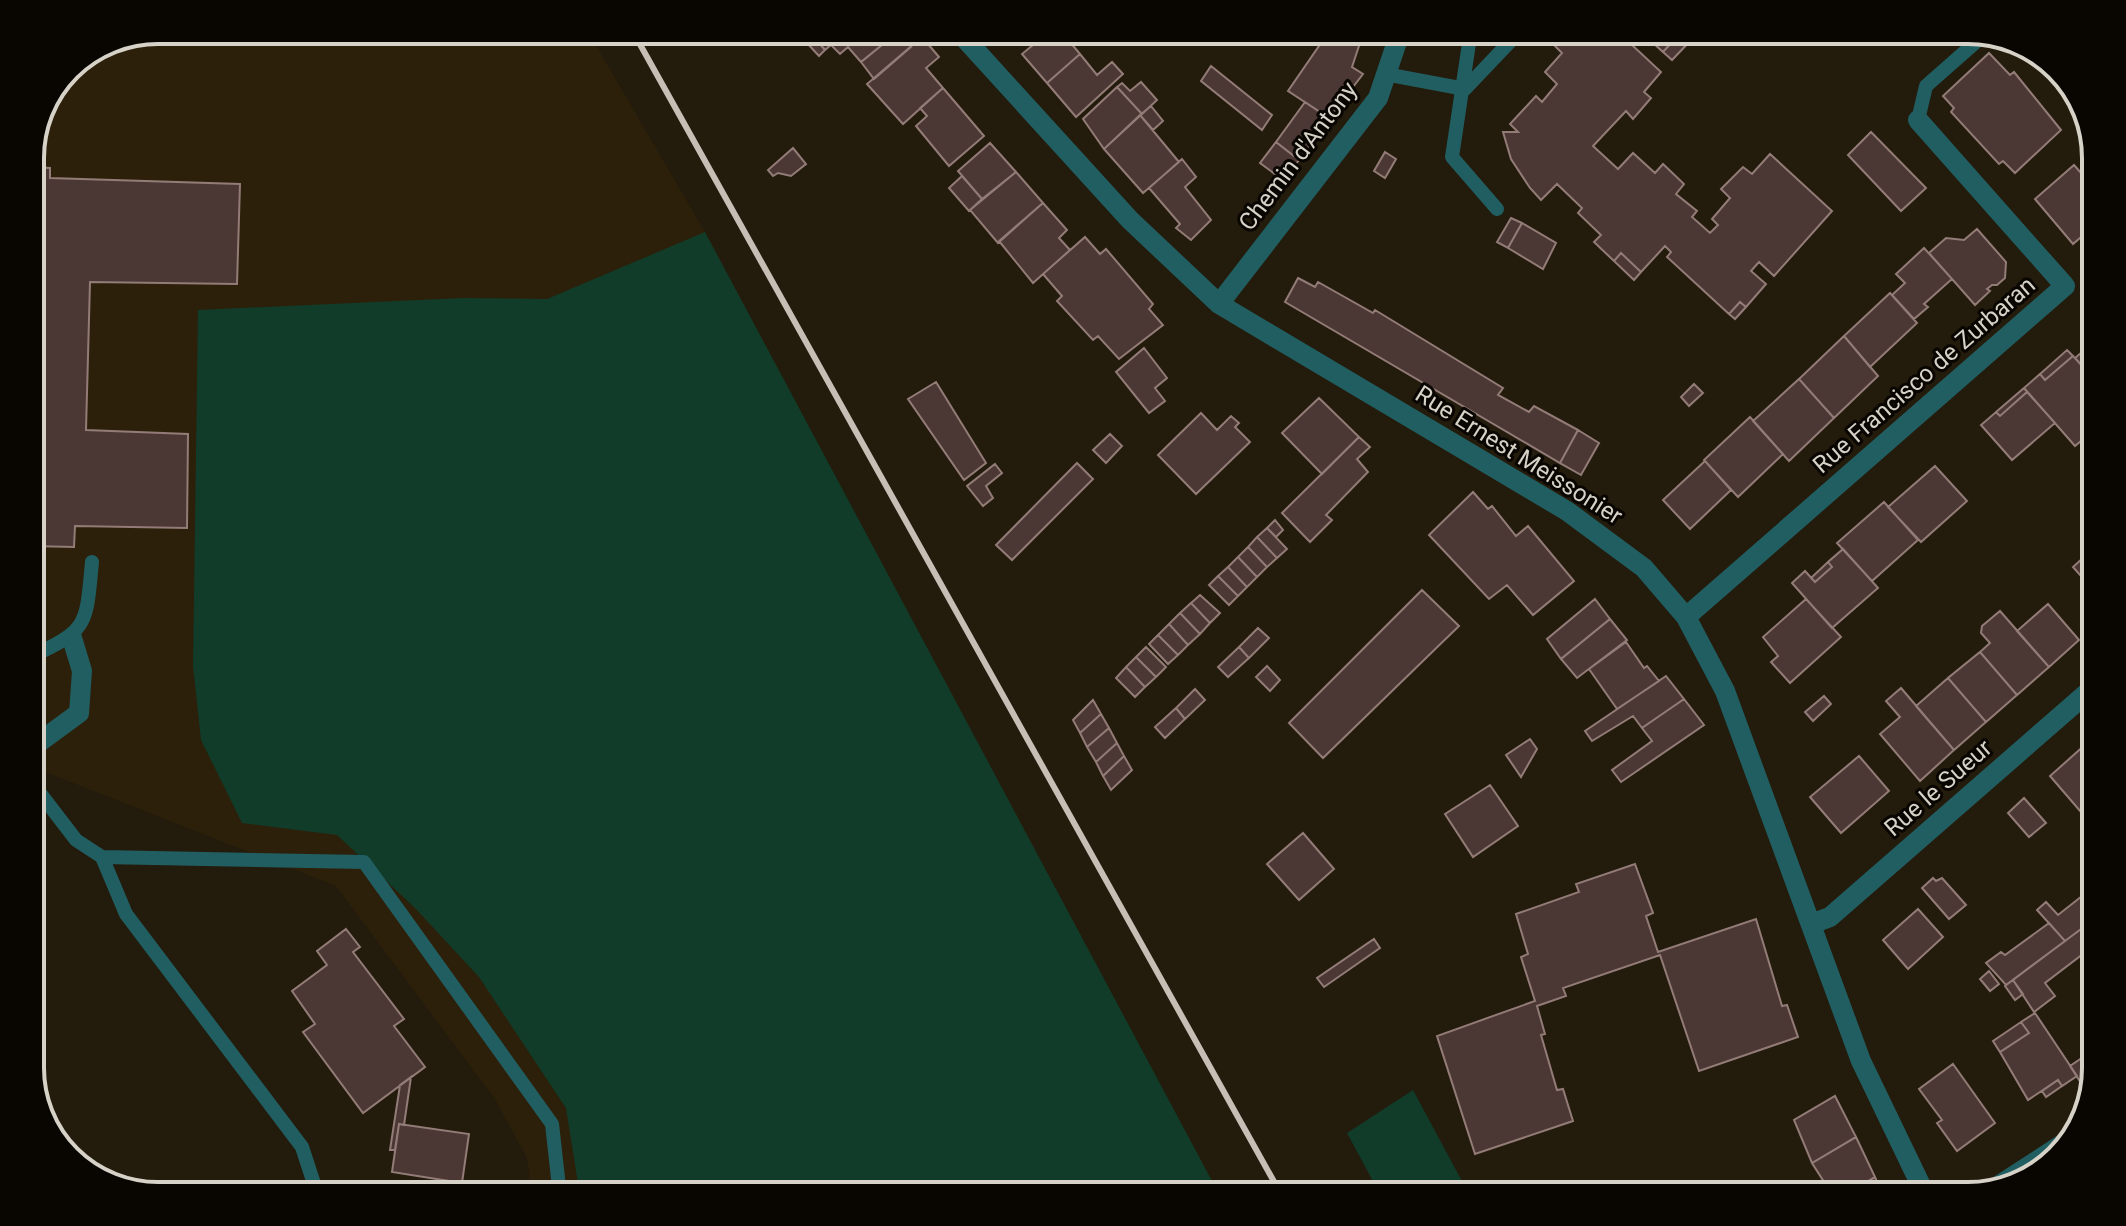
<svg xmlns="http://www.w3.org/2000/svg" width="2126" height="1226" font-family="Roboto,sans-serif">
<rect width="100%" height="100%" fill="#231b0c"/>
<path fill="#2c200a" d="M158,30H587L705,232L1220,1196H532L527,1158L495,1099L336,886L30,766V150L68,67Z"/>
<path fill="#103c29" d="M705,232L1220,1196H580L566,1108L479,977L415,908L337,835L242,823L201,740L193,666L198,310L463,298L547,299Z
M1413,1090L1470,1196H1381L1347,1133Z"/>
<path fill="#4b3834" stroke="#937c77" stroke-width="2" d="M822,30H848L825,50L814,37Z
M848,30H897L898,32L861,62L848,47L840,54L831,45Z
M1051,30H1060L1080,54L1047,83L1022,54Z
M1330,30L1361,40L1352,67L1363,74L1329,118L1288,91Z
M1569,30L1578,36L1583,30H1616L1661,72L1644,92L1651,98L1633,119L1626,111L1593,146L1618,169L1633,153L1655,173L1663,164L1684,184L1676,194L1697,211L1692,217L1710,233L1718,225L1712,219L1730,198L1721,189L1743,167L1752,174L1770,154L1832,211L1774,276L1759,262L1751,271L1766,284L1746,307L1740,302L1729,314L1667,257L1671,252L1665,246L1641,272L1621,253L1614,261L1594,242L1601,235L1578,213L1582,208L1557,184L1541,200L1530,188L1511,159L1503,132H1518L1510,124L1536,96L1542,102L1557,84L1545,72L1562,53L1555,46Z
M1616,30H1640L1629,42Z
M1639,30H1683L1663,52Z
M1683,30L1693,38L1672,60L1663,52Z
M898,32L911,47L874,79L861,62Z
M814,37L825,50L819,56L807,43Z
M922,37L939,57L926,68L943,88L903,124L867,84Z
M1989,53L2010,75L2014,72L2061,130L2015,173L2003,161L1999,164L1951,112L1954,108L1943,96Z
M1080,54L1097,75L1112,62L1123,74L1076,117L1047,83Z
M1211,66L1272,115L1262,130L1201,81Z
M1141,82L1157,100L1142,114L1117,87L1122,83L1130,91Z
M1117,87L1142,114L1104,149L1083,119Z
M943,88L984,136L949,166L916,126L927,116L920,108Z
M1305,102L1329,118L1299,160L1276,142Z
M1151,106L1163,121L1153,130L1140,115Z
M1140,115L1179,162L1143,193L1104,149Z
M1871,132L1926,188L1901,211L1848,155Z
M1276,142L1299,160L1283,180L1260,163Z
M990,143L1016,172L982,199L958,171Z
M793,148L806,164L791,176L778,173L773,176L768,170Z
M1385,152L1396,159L1385,178L1374,171Z
M1182,159L1196,177L1185,187L1211,220L1191,240L1176,228L1180,224L1149,188Z
M2074,165L2096,190V224L2073,244L2035,199Z
M30,167L50,168V178L240,184L237,284L90,282L86,430L188,434L187,528L75,526L74,547L30,546Z
M1016,172L1043,203L998,243L970,210Z
M962,176L982,199L969,211L949,188Z
M1043,203L1067,230L1059,238L1070,250L1033,283L999,241Z
M1511,218L1522,223L1508,248L1497,242Z
M1522,223L1556,243L1543,269L1508,248Z
M2096,224V246L2095,247L2085,234Z
M1977,229L2006,262L2005,278L1997,285H1992L1987,289L1990,291L1975,305L1929,253L1946,238L1964,240Z
M1085,237L1100,254L1106,249L1153,304L1149,309L1163,325L1119,359L1098,336L1093,340L1057,301L1062,296L1043,274Z
M1924,248L1952,279L1924,304L1928,307L1914,319L1892,295L1905,283L1896,274Z
M1621,253L1641,272L1634,280L1614,261Z
M1298,278L1315,287L1318,282L1373,313L1375,310L1503,388L1498,395L1529,412L1534,406L1578,430L1560,463L1285,302Z
M1890,293L1917,323L1870,367L1844,336Z
M1740,302L1746,307L1735,319L1729,314Z
M1844,336L1878,376L1834,418L1799,379Z
M2096,340V381L2075,358Z
M1144,348L1167,378L1155,388L1165,401L1149,413L1116,372Z
M2067,350L2073,356L2045,380L2040,374Z
M2073,356L2096,381V407L2083,418L2094,430L2075,446L2024,388L2040,374L2045,380Z
M1799,379L1834,418L1789,461L1753,421Z
M936,382L986,463L964,480L908,399Z
M1694,384L1703,393L1689,406L1681,397Z
M2024,388L2027,392L2000,416L1996,412Z
M2027,392L2055,423L2012,460L1981,425L1996,412L2000,416Z
M1319,398L1359,437L1322,474L1282,433Z
M1201,413L1217,430L1231,416L1239,423L1235,427L1250,442L1196,494L1158,455Z
M1750,417L1783,454L1738,497L1704,460Z
M1578,430L1599,443L1581,475L1560,463Z
M1110,434L1122,446L1106,463L1093,450Z
M1359,437L1370,447L1357,459L1368,472L1326,515L1332,520L1310,542L1282,513Z
M1705,461L1731,490L1690,529L1663,500Z
M1077,463L1093,479L1012,560L996,545Z
M995,464L1002,473L986,486L993,498L983,506L967,486Z
M1935,466L1967,501L1921,542L1888,507Z
M1473,492L1488,509L1492,506L1516,536L1528,526L1574,581L1533,615L1507,585L1489,599L1429,535Z
M1884,502L1918,540L1872,581L1837,543Z
M1275,520L1283,530L1276,537L1267,528Z
M1267,528L1287,549L1277,558L1257,537Z
M1257,537L1277,558L1267,567L1248,547Z
M2096,546V593L2073,567Z
M1248,547L1267,567L1257,577L1238,557Z
M1843,549L1878,588L1832,628L1792,583L1805,571L1815,582L1832,567L1828,562Z
M1238,557L1257,577L1247,587L1228,567Z
M1828,562L1832,567L1815,582L1811,578Z
M1228,567L1247,587L1238,596L1218,576Z
M1218,576L1238,596L1229,605L1209,585Z
M1422,590L1459,626L1323,758L1289,723Z
M1200,595L1220,613L1210,623L1191,603Z
M1595,599L1610,619L1561,659L1547,639Z
M1806,599L1841,637L1790,683L1771,662L1778,656L1763,637Z
M1191,603L1210,623L1200,634L1180,613Z
M2048,604L2079,640L2049,667L2017,631Z
M2000,611L2049,667L2017,695L1980,652L1990,643L1981,633L1982,626Z
M1180,613L1200,634L1188,645L1169,624Z
M1610,619L1627,640L1577,678L1561,659Z
M1169,624L1188,645L1178,655L1158,635Z
M1258,628L1269,638L1249,658L1239,647Z
M1158,635L1178,655L1168,664L1149,644Z
M1626,642L1644,668L1647,666L1659,681L1617,709L1589,669Z
M1146,647L1166,667L1156,677L1136,657Z
M1239,647L1249,658L1228,677L1218,667Z
M1980,652L2017,695L1986,722L1948,678Z
M1136,657L1156,677L1145,687L1126,667Z
M1267,666L1280,680L1270,691L1256,677Z
M1126,667L1145,687L1135,697L1116,678Z
M1666,676L1684,699L1642,728L1633,716L1592,741L1585,731Z
M1948,678L1986,722L1954,750L1916,706Z
M1901,688L1954,750L1920,781L1880,734L1900,717L1886,701Z
M1195,689L1205,700L1185,719L1176,708Z
M1824,696L1831,704L1813,721L1805,712Z
M1684,699L1704,725L1621,782L1612,770L1652,741L1642,728Z
M1093,700L1101,714L1080,733L1073,720Z
M1176,708L1185,719L1165,738L1155,727Z
M1101,714L1109,728L1087,747L1080,733Z
M1109,728L1117,743L1096,762L1087,747Z
M2096,735V756L2086,744Z
M1530,739L1537,749L1521,777L1506,755Z
M1117,743L1124,756L1103,776L1096,762Z
M2086,744L2096,756V799L2081,812L2050,776Z
M1124,756L1132,770L1111,790L1103,776Z
M1859,756L1889,791L1841,833L1810,797Z
M1490,785L1518,826L1473,857L1445,814Z
M2024,798L2046,823L2029,837L2008,813Z
M1303,833L1334,869L1299,900L1267,864Z
M1635,864L1653,913L1646,916L1658,952L1756,919L1782,1006L1787,1005L1798,1037L1699,1071L1660,955L1563,988L1566,996L1537,1006L1545,1034L1541,1035L1557,1090L1563,1089L1573,1121L1475,1154L1437,1036L1535,1001L1521,957L1528,954L1516,914L1579,892L1576,884Z
M1933,878L1936,881L1942,878L1966,905L1949,919L1922,888Z
M2096,885V918L2065,941L2037,910L2046,902L2058,915Z
M1918,909L1943,937L1908,969L1883,940Z
M2093,920L2096,944L2045,983L2055,996L2034,1012L2013,980Z
M2049,923L2065,941L2006,985L1986,963L2001,952L2005,955Z
M346,929L360,947L353,952L404,1019L394,1026L425,1067L363,1113L303,1032L315,1024L292,991L327,965L317,951Z
M1374,939L1380,948L1324,987L1317,978Z
M1989,971L1999,984L1990,991L1980,979Z
M2013,980L2023,994L2015,1000L2005,986Z
M2035,1013L2077,1076L2062,1086L2058,1080L2028,1100L2000,1052L2029,1033L2021,1022Z
M2021,1022L2029,1033L2000,1052L1993,1041Z
M2095,1049L2096,1069L2092,1084L2085,1089L2070,1066Z
M1953,1064L1995,1123L1957,1151L1937,1123L1942,1120L1919,1089Z
M411,1077L404,1125L399,1124L395,1150H390L400,1085Z
M2058,1080L2062,1086L2046,1097L2042,1091Z
M1835,1096L1856,1137L1812,1163L1794,1120Z
M399,1124L469,1134L462,1183L392,1172Z
M1856,1137L1875,1177L1843,1196H1833L1812,1163Z
M1875,1177L1883,1196H1843Z"/>
<g fill="none" stroke-linecap="round" stroke-linejoin="round">
<path stroke="#215e61" stroke-width="14" d="M1471,30L1452,157L1497,209
M1385,74L1465,89
M1465,89L1521,30
M1918,120L1926,86L1985,34
M30,657C89,630 86,625 92,562
M30,780L76,840L102,857L364,862L552,1124L560,1196
M102,857L126,914L302,1147L318,1196"/>
<path stroke="#215e61" stroke-width="20" d="M957,30L1130,220L1219,304L1567,511L1644,568L1686,617L1725,691L1861,1061L1926,1196
M1219,304L1378,98L1401,30
M1686,617L2065,286L1918,120
M30,749L79,713L82,671L72,638
M1811,924L1830,917L2096,685
M1992,1190L2075,1136"/>
<path stroke="#c5bfb5" stroke-width="6" d="M632,30L1282,1196"/>
</g>
<g text-anchor="middle" stroke-width="6" stroke-linejoin="round" paint-order="stroke">
<g font-size="24" fill="#d7d2c8" stroke="#090602">
<text transform="translate(1298 156) rotate(-53)" y="8">Chemin d'Antony</text>
<text transform="translate(1924 375) rotate(-41)" y="8">Rue Francisco de Zurbaran</text>
<text transform="translate(1519 455) rotate(32)" y="8">Rue Ernest Meissonier</text>
<text transform="translate(1938 788) rotate(-41)" y="8">Rue le Sueur</text>
</g>
</g>
<path d="M0 0H2126V1226H0ZM158 44H1968A114 114 0 0 1 2082 158V1068A114 114 0 0 1 1968 1182H158A114 114 0 0 1 44 1068V158A114 114 0 0 1 158 44Z" fill="#090602" fill-rule="evenodd"/>
<path fill="none" stroke="#d7d2c8" stroke-width="4" d="M158 44H1968A114 114 0 0 1 2082 158V1068A114 114 0 0 1 1968 1182H158A114 114 0 0 1 44 1068V158A114 114 0 0 1 158 44Z"/>
</svg>
